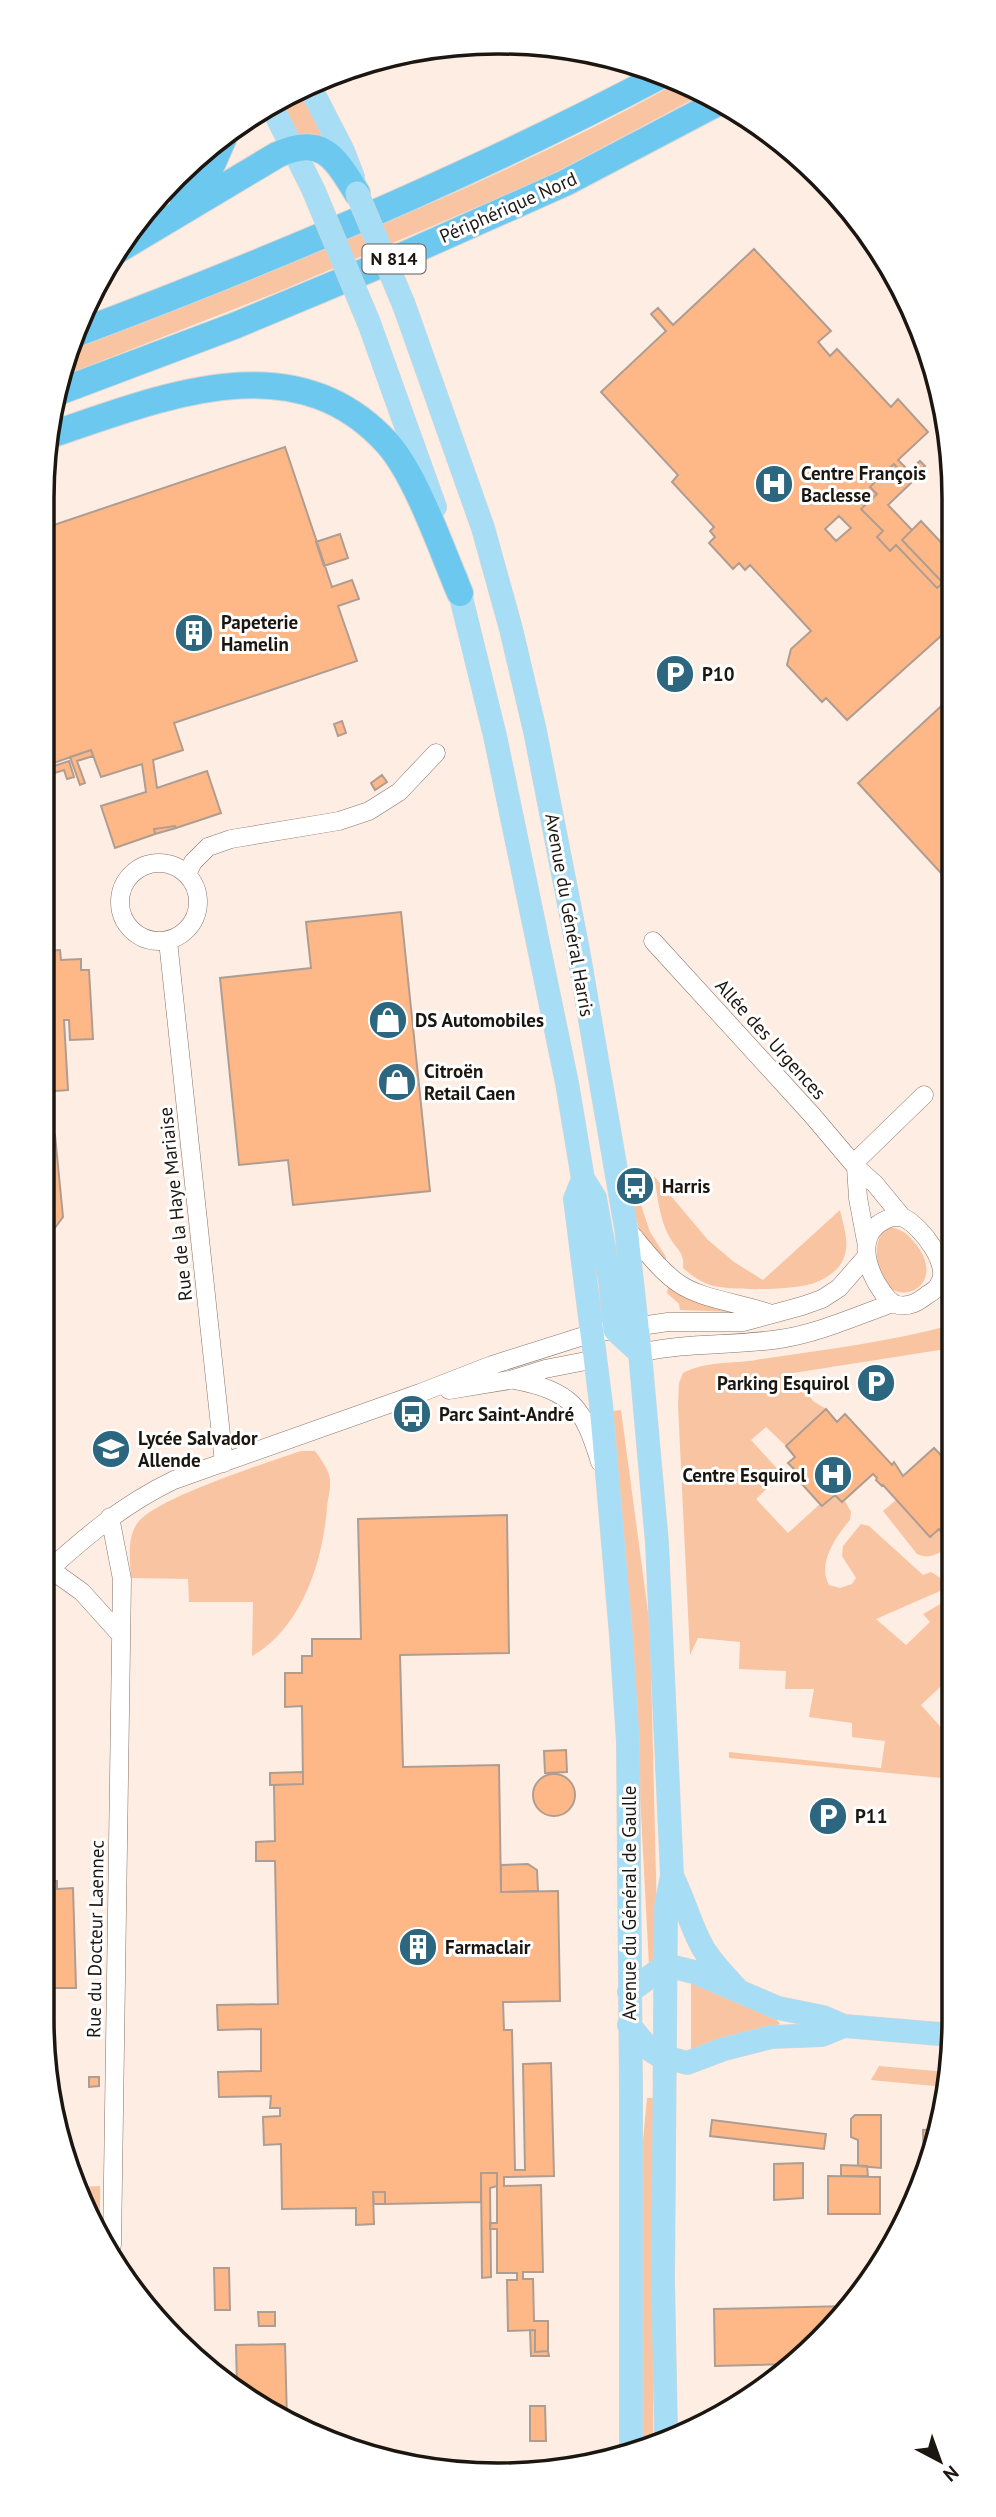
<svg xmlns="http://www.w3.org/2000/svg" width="996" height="2517" font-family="'PT Sans',sans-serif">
<rect width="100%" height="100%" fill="#feede3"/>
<path fill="#f9c4a2" d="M677,83L703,94L543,179L280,291L58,378L69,349C275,269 483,190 677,83Z
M305,87L339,154L295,142L275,101Z
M654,1176L708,1240L734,1262L763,1280L840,1210C844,1229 851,1244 842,1262C836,1273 819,1283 807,1285C785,1290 731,1291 710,1285C699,1281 691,1275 683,1268C685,1253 677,1250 670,1238C659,1219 658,1197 654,1176Z
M640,1202L650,1232L666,1257V1262L639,1229L632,1203Z
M886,1227C900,1228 906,1232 914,1242C948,1281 904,1310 881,1280C877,1260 872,1244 886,1227Z
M668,1288H671L732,1310V1312L680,1310L679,1304L667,1293Z
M952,1325V1348L793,1373L813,1401L826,1409L786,1446L766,1427L751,1440L782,1474L756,1499L788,1533L820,1504L822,1506L835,1495L842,1502L845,1501L851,1512L850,1520C836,1536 817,1564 829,1585L840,1588L852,1584L856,1578L842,1556L843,1546L861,1524L869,1526L923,1575L931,1572L942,1579L943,1585L940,1591L876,1619L906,1645L930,1622L923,1614L942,1603H950L953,1609V1675L921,1705L946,1733L953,1727V1779L729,1758V1752L881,1768L885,1741L852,1737V1723L809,1717L814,1689H785L786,1671L739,1669L740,1642L698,1638L690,1655L678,1405L679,1383L683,1373C705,1361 732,1364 756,1360C822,1350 888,1342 952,1325Z
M621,1410L650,1627L658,1960L649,1966L632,1642L613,1411Z
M301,1451H315C320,1458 327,1467 329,1475C332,1484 328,1498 327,1507C323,1561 302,1628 252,1656L253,1602H189L188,1579L131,1578C130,1560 127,1541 136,1525C151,1499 269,1462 301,1451Z
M896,1500L930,1536L939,1529L953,1544C941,1551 932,1561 917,1554L883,1511Z
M691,1978L777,2020L780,2024L691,2049Z
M879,2066L947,2072L945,2087L871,2080Z
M647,2098H658L653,2414V2439L641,2444L640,2172Z
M100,2186V2222L99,2223L78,2187Z"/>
<path fill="#feb888" stroke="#b09d91" stroke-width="2" fill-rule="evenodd" d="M754,249L831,331L818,342L830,356L837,349L891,407L898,399L928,432L898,460L910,472L905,476L894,464L870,487L877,494L861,509L883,531L877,537L890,551L896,545L937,588L943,583L902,540L921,521L950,552L951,627L847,720L826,698L822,702L787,665L791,649L811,631L750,565L745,570L739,563L733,569L709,543L715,537L710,531L714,527L672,482L678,475L601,392L666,331L651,314L658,308L673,325ZM839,516L851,528L836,541L825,529Z
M285,447L332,587L352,580L359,599L338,606L357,661L174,723L183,750L153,760L157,788L207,771L221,813L176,828L175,826L154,829L155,834L115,848L101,806L146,792L142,764L101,777L91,750L42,767V529Z
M920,461L925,466L914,476L909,471Z
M894,464L905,476L910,472L914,476L909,481L911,483L888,505L912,530L902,540L943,583L937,588L896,545L890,551L877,537L883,531L861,509L877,494L870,487Z
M340,534L348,558L324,566L316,542Z
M951,697V884L858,783Z
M342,721L346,733L338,736L334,724Z
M91,750L93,756L77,761L85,783L80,785L70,757Z
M69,761L74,777L67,779L64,770L42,777V770Z
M382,775L387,782L375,790L371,783Z
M175,826L176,828L155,834L154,829Z
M401,912L430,1191L293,1205L288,1160L239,1165L220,978L311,968L306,922Z
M60,950L61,960L81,959V970H89L93,1039L70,1040L69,1020H64L68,1090L42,1092V951Z
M55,1135L63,1217L54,1229L42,1230V1137Z
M826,1409L837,1422L845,1414L892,1465L894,1462L903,1476L934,1448L942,1456L953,1446V1539L950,1542L939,1529L930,1537L883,1485L882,1486L876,1480L877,1478L873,1474L842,1502L835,1495L822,1506L820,1504L791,1472L794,1469L788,1463L795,1457L786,1446Z
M507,1515L509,1653L400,1655L403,1767L499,1765L501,1892L558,1891L560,2001L503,2002L504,2030H512L515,2170H525L523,2064L551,2063L554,2176L504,2177V2186L541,2185L543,2272H523V2279H533L534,2321H548V2351L535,2352V2330L508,2331L507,2280H517V2273H497V2229H490V2223H497V2173H481V2202L385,2204V2192H373L374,2224L356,2225V2208L282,2209L281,2144L264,2145L263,2117L280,2116V2108H270L271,2096L219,2097L218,2072L261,2071V2029L218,2030L217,2005L278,2004L275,1861H256V1842L275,1841L274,1785L303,1784L302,1706L285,1707V1673H302V1656H312V1639H361L358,1519Z
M566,1750L567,1772L545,1773L544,1751Z
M303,1772V1784L270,1785V1773Z
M533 1795a21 21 0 1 1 42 0a21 21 0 1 1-42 0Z
M528,1864L537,1870L538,1891L501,1892V1865Z
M42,1881H57V1889L73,1888L76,1988H47L46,1917H42Z
M89,2077H99V2086L89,2087Z
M855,2115H881V2168L858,2166V2140L851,2137V2119Z
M712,2120L826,2134L824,2149L710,2136Z
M939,2129L938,2137L924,2166L923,2130Z
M803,2163V2198L774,2200V2164Z
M841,2165L867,2166L868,2176H841Z
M481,2173H497V2186L490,2188L491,2277L482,2278Z
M828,2176L880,2177V2214H828Z
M373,2192H385V2204H374Z
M214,2268H229L230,2310H215Z
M848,2306L787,2364L715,2366L714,2309Z
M258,2312H275V2326H259Z
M530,2330H535V2352L548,2351L549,2356H531Z
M285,2344L287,2420L270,2414V2402H264V2409L237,2387L236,2345Z
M530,2406H545L546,2441H530Z"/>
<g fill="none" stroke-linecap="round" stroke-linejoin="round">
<g stroke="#867469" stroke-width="19">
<path id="minor" d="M120 902a39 39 0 1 1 78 0a39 39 0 1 1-78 0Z
M187,874L193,862L208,847L231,839L339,821L369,811L399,792L436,753
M168,941L224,1463
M653,941L812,1115L856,1167L875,1184L903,1218
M854,1163L924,1095
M856,1167L858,1198L866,1241
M893,1217C896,1217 902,1217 904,1218C921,1226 952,1266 939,1284C937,1289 932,1292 927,1295C918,1302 910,1307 898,1305C888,1303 881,1290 876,1282C862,1256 860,1227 893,1217Z
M626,1228C642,1246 658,1269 678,1283C702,1300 743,1303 771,1314
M640,1353C686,1342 733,1346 780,1339C819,1333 856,1316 893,1303
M514,1380C572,1391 583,1407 600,1462
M449,1390L510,1380L545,1369L596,1359
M110,1517L122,1579L112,2245
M50,1569L82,1592L119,1633
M42,1576C85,1537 122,1505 174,1480L420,1393L492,1365L593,1333L668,1322H743L802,1306L822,1299L839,1288L866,1257"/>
</g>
<g stroke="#d6d5d4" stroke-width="24">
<path id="major" d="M309,85L343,151L353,177
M270,103L313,189
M404,305L483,528L511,629L535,731L578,950L626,1228L640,1353L657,1543L672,1876L666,1906L663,2280L666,2433
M369,323L435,507
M456,577L495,736L567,1083L583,1179L595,1198L610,1281L615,1330L640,1353
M583,1179L575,1199L601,1404L621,1635L628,1742L631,2093V2448
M672,1876C684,1899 690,1925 703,1948C712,1963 724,1975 736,1988
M629,1992L666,1965L694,1972L778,2008L823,2017L844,2026L952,2035
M629,2025L649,2049L658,2055L687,2063L724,2049L771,2037L822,2035L844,2026"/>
</g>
<g stroke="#d6d5d4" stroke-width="28">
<path id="highway" d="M183,204L211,167L225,135
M118,250L277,155C323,134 335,158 357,193
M75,334C275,259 471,176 660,76
M56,393L234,326L399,257L565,183L721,101
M50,435C161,398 295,340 388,444C417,477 442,551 460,593"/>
</g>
<use href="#minor" stroke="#fff" stroke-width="18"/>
<use href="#major" stroke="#a7def6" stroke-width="23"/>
<use href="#highway" stroke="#6dc8f0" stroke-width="26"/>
<g stroke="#d6d5d4" stroke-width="24" stroke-linecap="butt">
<path id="major-bridge" d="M313,189L369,323
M357,193L404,305"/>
</g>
<use href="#major-bridge" stroke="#a7def6" stroke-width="23"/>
</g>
<defs>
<g id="hospital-disc" transform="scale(2.0125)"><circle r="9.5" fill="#2c667f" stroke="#fff"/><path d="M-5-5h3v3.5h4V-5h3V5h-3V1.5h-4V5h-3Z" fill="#fff"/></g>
<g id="building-disc" transform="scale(2.0125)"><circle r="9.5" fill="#2c667f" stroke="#fff"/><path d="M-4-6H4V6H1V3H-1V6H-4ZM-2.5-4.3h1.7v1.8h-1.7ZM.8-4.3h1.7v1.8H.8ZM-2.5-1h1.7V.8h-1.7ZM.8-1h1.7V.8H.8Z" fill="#fff"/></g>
<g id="parking-disc" transform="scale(2.0125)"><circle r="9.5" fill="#2c667f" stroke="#fff"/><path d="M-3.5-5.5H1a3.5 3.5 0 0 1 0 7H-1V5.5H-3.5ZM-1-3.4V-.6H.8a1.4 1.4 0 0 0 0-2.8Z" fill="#fff"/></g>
<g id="shop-disc" transform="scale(2.0125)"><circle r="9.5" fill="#2c667f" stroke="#fff"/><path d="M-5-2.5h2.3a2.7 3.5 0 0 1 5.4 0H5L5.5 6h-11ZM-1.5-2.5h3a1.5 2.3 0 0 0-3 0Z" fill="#fff"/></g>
<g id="bus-disc" transform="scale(2.0125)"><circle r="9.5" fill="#2c667f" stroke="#fff"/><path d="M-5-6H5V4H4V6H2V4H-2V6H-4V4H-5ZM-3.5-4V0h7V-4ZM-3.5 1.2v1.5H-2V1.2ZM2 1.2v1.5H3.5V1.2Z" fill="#fff"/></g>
<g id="school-disc" transform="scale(2.0125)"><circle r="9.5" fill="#2c667f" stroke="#fff"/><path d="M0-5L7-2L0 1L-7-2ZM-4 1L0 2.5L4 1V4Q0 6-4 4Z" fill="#fff"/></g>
</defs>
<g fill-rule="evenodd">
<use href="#hospital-disc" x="774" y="484"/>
<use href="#building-disc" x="194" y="633"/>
<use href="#parking-disc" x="675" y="674"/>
<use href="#shop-disc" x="388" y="1020"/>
<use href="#shop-disc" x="397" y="1082"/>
<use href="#bus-disc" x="635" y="1186"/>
<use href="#parking-disc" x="876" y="1383"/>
<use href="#bus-disc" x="412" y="1414"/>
<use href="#school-disc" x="111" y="1449"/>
<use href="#hospital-disc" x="833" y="1475"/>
<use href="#parking-disc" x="828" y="1816"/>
<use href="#building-disc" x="418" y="1947"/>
</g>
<g text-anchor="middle" stroke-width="6" stroke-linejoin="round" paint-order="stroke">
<rect fill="#fff" stroke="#605c58" stroke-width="2" x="362.5" y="244.5" width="63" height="29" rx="5"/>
<g font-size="18" font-weight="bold" fill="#1c1611">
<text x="394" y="265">N 814</text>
</g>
<g font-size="19" fill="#1c1611" stroke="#fff">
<text transform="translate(508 207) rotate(-24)" y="7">Périphérique Nord</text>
<text transform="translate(570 915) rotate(80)" y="7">Avenue du Général Harris</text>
<text transform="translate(771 1039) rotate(48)" y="7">Allée des Urgences</text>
<text transform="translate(175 1204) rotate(-96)" y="7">Rue de la Haye Mariaise</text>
<text transform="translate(629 1903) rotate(-90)" y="7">Avenue du Général de Gaulle</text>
<text transform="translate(95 1939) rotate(-89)" y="7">Rue du Docteur Laennec</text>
</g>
<g font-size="19" font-weight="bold" fill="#1c1611" stroke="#fff" text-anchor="start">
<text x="801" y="480">Centre François<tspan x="801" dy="22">Baclesse</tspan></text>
<text x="221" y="629">Papeterie<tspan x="221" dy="22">Hamelin</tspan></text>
<text x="702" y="681">P10</text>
<text x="415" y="1027">DS Automobiles</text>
<text x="424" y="1078">Citroën<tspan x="424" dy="22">Retail Caen</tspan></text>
<text x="662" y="1193">Harris</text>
<text x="849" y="1390" text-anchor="end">Parking Esquirol</text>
<text x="439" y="1421">Parc Saint-André</text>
<text x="138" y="1445">Lycée Salvador<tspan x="138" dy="22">Allende</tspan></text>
<text x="806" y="1482" text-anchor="end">Centre Esquirol</text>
<text x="855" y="1823">P11</text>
<text x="445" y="1954">Farmaclair</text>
</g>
</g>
<path d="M0 0H996V2517H0ZM498 54H498A444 444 0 0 1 942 498V2019A444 444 0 0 1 498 2463H498A444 444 0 0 1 54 2019V498A444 444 0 0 1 498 54Z" fill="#fff" fill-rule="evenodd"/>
<path fill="none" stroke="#1c1611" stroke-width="3.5" d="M498 54H498A444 444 0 0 1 942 498V2019A444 444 0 0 1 498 2463H498A444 444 0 0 1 54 2019V498A444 444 0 0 1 498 54Z"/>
<g transform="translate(940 2461) rotate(139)" stroke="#ffffff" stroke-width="5" paint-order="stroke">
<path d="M0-5L12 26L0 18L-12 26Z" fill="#1c1611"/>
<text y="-10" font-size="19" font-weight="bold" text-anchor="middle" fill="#1c1611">N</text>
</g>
</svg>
